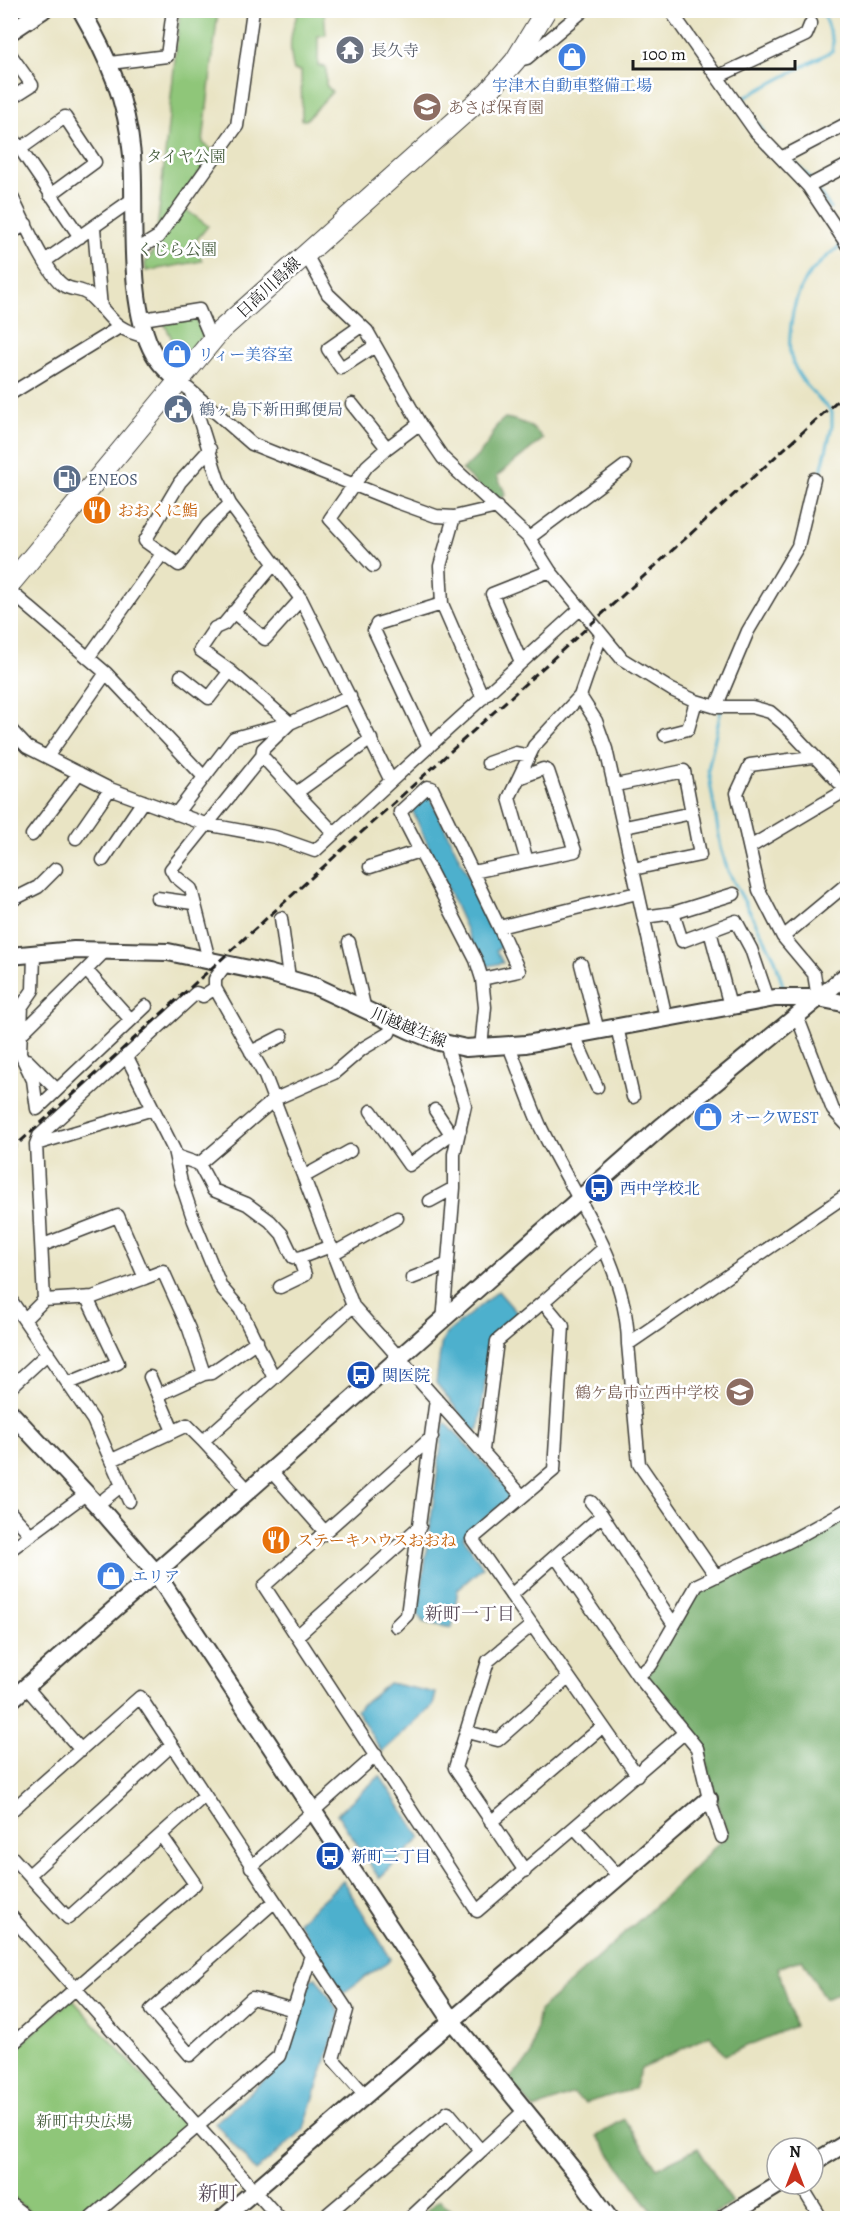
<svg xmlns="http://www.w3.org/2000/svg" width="858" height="2229" font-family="Alegreya,'Noto Serif JP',serif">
<rect width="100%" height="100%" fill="#fff"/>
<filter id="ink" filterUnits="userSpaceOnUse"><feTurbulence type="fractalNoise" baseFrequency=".0167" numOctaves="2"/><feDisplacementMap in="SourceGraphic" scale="12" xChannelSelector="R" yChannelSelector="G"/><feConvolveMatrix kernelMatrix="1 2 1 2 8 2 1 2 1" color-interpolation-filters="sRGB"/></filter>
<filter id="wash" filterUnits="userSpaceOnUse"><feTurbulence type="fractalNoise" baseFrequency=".008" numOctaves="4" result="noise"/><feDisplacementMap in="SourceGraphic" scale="24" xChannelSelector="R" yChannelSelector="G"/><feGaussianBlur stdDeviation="1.35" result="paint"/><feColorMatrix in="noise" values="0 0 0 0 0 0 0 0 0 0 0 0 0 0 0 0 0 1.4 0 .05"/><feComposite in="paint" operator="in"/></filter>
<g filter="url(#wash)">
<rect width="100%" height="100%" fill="#e9e4c4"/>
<path fill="#8fc679" stroke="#56714a" stroke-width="1.5" d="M180,11H218L203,143L215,152L157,231Z
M299,11H324L326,35L318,36V66L326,67V85L332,92L306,120H302L301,71L294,70C288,48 290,31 299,11Z
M185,209L208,226L195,242L202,261L146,271L145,263Z
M193,315L204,335L186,356L181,357L163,321Z
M72,1999L189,2126L84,2218H37L11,2197L10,2054Z"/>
<path fill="#73ab69" stroke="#486442" stroke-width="1.5" d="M505,418C521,421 533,425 543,439L497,476L506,495L498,500L479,486L462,470C472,462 483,452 489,441C497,429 491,429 505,418Z
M847,1515V1989L825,1999L802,1959L778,1968L795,2026L725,2055L710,2035L641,2069L634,2089L585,2103L573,2094L534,2109L509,2079L531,2057L539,2011L670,1892L727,1835L701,1743L646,1678L694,1597L703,1588Z
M624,2119L657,2168L698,2148L732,2203L707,2218H657L597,2136Z
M439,2200L459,2218H418Z"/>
<path fill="#4db0cd" stroke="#346674" stroke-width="1.5" d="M427,796L430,797L502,947L496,950L503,963L483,967L413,812L414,807Z
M498,1291L518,1314L491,1337L479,1429L474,1431L436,1383L441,1345L446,1334Z
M446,1423L513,1495L463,1537L483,1567L458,1589L452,1628L423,1622L418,1615L444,1424Z
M389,1683L436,1693L433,1706L382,1752L356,1710Z
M380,1776L421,1838L379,1878L337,1814Z
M343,1881L391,1959L343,1993L298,1922Z
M316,1977L339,2012V2018L304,2129L256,2171L215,2123L286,2061L311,1979Z"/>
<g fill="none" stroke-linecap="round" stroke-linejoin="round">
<path stroke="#4db0cd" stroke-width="3" d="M763,131L742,99L832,51L833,42L822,10
M789,157L812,180
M816,186L830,208
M819,480L832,426V412C817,397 797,379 791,357C788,347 790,335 791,325C795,284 812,267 844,243
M721,710L708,770L721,848L728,871L775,959L783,986"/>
</g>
</g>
<g filter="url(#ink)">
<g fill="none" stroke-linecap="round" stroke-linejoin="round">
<g stroke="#3b3a35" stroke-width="15">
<path id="street" d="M670,10L756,132L808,186L848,246
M10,54L32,85L10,99
M515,61L527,58L584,10
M110,63L167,56L173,10
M717,77L806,35L811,23
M10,134L80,237
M20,149L65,117L95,162L50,195
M781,158L848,123
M808,186L848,165
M10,193C20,213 47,275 63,285C71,291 81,288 89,295C113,317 111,329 147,337
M94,228L101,308
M10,234L26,224
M135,251L158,237L237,126L253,10
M305,253L328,294L367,331L421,426L443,458L529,538L550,571L622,659L672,690L696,701L716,707H752L770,712L784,724L848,792
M45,261L133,199
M143,319L199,310L212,341
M361,326L328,349L341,368L375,346
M178,381L190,390L218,479L230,504L301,599L391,781L580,609
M191,391L252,444L397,502L436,516L454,517L497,507
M10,394L118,328
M352,404L387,448L419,424
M210,449L180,482L145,541L179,565L208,525L230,504
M454,517L440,566L442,604L483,698
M529,538L625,466
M275,563L224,624L215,628L200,650L230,671L290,723L263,749L262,756L296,793L371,739
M373,566L330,519L367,466L387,448
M10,591L106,673L204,777
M233,612L265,639L301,599
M601,635L580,696L596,721L606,749L666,1018
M88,658L162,554
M521,662L492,594L550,571
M181,676L209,698L230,671
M716,707L748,631L798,546L814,479
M10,729L27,747L110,789L205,824L275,837L315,851L391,781
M665,735L688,729L696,701
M429,747L374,630L377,624L442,604
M47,757L106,673
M812,757L750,765L737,793L759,890L783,937L814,974L818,998
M488,763L516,753L529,756
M616,785L684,771L700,855L633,869
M296,793L334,833
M176,814L234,738L290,723L350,696
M625,827L692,813
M32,835L79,773
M76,838L110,789
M750,847L846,790
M103,860L143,801
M527,861L509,798L534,746L580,696
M370,867L419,851
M473,872L575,851L548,771L543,769L519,778
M157,898L193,903
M10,901L38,887L56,869
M673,913L682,941L736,921L751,949L768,999
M644,917L673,913L734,894
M281,918L289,978
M710,931L730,1006
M783,937L848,883
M349,942L365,1010
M34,954L33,990L22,1006L20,1053L33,1080L37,1109L146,1006
M209,960L191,889L175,876L171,869L262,756
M226,964L215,979V988L265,1076L353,1306L522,1496
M581,964L598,1031
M86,970L107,949
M482,979L476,960L400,812L427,787L432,788L499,927L637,893
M797,1016L833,1110L848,1126
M617,1027L633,1097
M574,1035L597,1087
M10,1045L86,970L131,1020
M509,1046C520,1073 529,1101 541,1128C574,1197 627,1264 628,1344
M481,1048L485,1007L482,979L519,971L499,927
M251,1052L282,1036
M126,1055L174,1150L181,1182L194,1221L221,1287L240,1309L274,1378L203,1441L249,1491
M27,1060L57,1090
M435,1110L451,1134
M371,1111L409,1165L451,1134L460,1130
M36,1144L153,1109
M176,1156L199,1164L213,1190L247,1204L270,1221L282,1234L293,1257L299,1258L331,1246
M199,1164L275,1099L334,1073L362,1049L389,1033L393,1023
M305,1176L350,1151
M430,1201L454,1188
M43,1245L118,1216L145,1278L93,1297L44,1300
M334,1253L397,1218
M145,1278L163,1271L189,1329L204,1374L211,1373L257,1341
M412,1278L448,1264
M280,1287L305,1275L299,1258
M10,1299L93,1420L129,1501
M543,1302L604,1248
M25,1319L44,1300L36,1144L39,1136L196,993L203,996L215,988
M443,1322L454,1188V1154L465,1105L446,1044
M150,1377L173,1431
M274,1378L353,1306
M69,1383L118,1363L87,1298
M10,1388L48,1353
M158,1395L204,1374
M432,1437L264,1586L477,1911L684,1733
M483,1450L497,1341L543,1302L563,1326L554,1470L472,1539L637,1775
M112,1460L187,1425L203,1441
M271,1471L325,1532
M591,1502L602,1515
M97,1505L122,1485
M10,1512L31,1535
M10,1550L87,1493
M556,1557L638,1676L697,1748L709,1799L722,1837
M716,1576L639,1464L628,1344L848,1194
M511,1595L602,1515L674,1625
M396,1626L407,1615L436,1399
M297,1636L420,1526
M638,1676L651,1665L697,1585L792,1540L848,1509
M26,1687L81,1750
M467,1732L498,1740L568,1678
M10,1812L140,1697L347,2010L333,2059L366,2096
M491,1822L602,1727
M575,1828L619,1877
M10,1855L68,1918L204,1796
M251,1867L376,1755
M525,1871L455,1768L488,1661L532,1625
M29,1875L172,1745
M274,1902L151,2010L190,2055L252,1998L294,2010
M10,1915L279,2218
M10,2046L195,1884L161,1835
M800,2184L821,2218
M10,2204L28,2218
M91,2218L279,2056L311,1955
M323,2218L448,2112L481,2151L524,2111
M410,2218L481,2151"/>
</g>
<g stroke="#3b3a35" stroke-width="20">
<path id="secondary" d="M81,10C108,57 127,100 132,155C136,211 126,305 154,354C160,365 170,373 178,381
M10,32L43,10
M10,956L74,950L168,952L268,973L317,987L409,1030L439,1042L466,1048L526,1044L775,998H818L848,1004
M10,1412L97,1505L156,1573L452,2021L580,2178L609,2218
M10,1701L661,1127L848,974
M813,2163L848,2142
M223,2218L709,1799
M724,2218L780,2184"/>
</g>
<g stroke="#3b3a35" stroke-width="22">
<path id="primary" d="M10,584L221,330L488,92L515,61L546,10"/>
</g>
<use href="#street" stroke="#fff" stroke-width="12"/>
<use href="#secondary" stroke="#fff" stroke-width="16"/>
<use href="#primary" stroke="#fff" stroke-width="20"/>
<path stroke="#1c1c1c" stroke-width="3" stroke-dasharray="9 4.5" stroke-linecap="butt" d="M10,1151L848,391"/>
</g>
</g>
<defs>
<g id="temple-disc" transform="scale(1.5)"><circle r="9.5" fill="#6b7280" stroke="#fff"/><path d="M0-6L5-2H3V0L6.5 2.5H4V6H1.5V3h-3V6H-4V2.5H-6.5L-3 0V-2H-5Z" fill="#fff"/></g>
<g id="shop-disc" transform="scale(1.5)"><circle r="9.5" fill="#3f7fe0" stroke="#fff"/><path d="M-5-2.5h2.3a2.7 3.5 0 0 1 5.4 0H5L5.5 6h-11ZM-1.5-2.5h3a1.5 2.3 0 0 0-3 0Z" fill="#fff"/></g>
<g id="school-disc" transform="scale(1.5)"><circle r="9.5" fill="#8d6e63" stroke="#fff"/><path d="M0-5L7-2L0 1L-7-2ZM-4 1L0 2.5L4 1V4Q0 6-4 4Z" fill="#fff"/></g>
<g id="civic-disc" transform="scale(1.5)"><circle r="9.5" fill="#5c6f8a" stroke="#fff"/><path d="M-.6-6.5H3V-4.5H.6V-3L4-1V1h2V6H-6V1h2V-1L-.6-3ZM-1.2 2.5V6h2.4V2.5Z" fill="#fff"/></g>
<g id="fuel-disc" transform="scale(1.5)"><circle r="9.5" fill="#5c6f8a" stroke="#fff"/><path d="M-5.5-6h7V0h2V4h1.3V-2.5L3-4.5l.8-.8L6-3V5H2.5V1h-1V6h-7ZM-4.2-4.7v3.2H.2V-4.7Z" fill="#fff"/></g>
<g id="restaurant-disc" transform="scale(1.5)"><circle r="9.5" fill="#e8710a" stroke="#fff"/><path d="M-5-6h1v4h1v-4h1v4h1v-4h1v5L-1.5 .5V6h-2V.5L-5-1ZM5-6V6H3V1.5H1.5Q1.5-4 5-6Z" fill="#fff"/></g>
<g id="bus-disc" transform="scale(1.5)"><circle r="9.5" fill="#1a4fb4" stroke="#fff"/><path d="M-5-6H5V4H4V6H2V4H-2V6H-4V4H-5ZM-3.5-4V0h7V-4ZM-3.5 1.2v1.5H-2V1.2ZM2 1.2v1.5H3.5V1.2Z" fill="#fff"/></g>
</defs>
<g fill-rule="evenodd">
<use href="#temple-disc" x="350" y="50"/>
<use href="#shop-disc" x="572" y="57"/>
<use href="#school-disc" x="427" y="107"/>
<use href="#shop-disc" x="177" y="354"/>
<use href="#civic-disc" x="178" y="409"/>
<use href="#fuel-disc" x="67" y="479"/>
<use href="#restaurant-disc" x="97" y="510"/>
<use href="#shop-disc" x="708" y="1117"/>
<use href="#bus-disc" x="599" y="1188"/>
<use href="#bus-disc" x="361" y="1375"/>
<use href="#school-disc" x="740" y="1392"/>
<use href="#restaurant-disc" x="276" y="1540"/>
<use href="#shop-disc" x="111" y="1576"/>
<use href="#bus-disc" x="330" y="1856"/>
</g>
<g text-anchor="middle" stroke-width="5" stroke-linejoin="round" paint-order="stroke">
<g font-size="16" fill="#5b616d" stroke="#fff" text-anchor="start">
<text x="371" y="56">長久寺</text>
</g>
<g font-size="16" fill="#366cbe" stroke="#fff" text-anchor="start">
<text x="572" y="91" text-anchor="middle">宇津木自動車整備工場</text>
<text x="198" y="360">リィー美容室</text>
<text x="729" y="1123">オークWEST</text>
<text x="132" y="1582">エリア</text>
</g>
<g font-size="16" fill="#785e54" stroke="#fff" text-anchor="start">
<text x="448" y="113">あさば保育園</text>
<text x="719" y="1398" text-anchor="end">鶴ケ島市立西中学校</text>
</g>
<g font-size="16" fill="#4a6041" stroke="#fff">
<text x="186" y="162">タイヤ公園</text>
<text x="177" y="255">くじら公園</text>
<text x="84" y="2127">新町中央広場</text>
</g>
<g font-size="16" fill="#1c1c1c" stroke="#fff">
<text transform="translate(268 287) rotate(-43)" y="6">日高川島線</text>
<text transform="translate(409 1027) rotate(22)" y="6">川越越生線</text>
</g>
<g font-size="16" fill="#4e5e75" stroke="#fff" text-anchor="start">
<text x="199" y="415">鶴ヶ島下新田郵便局</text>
<text x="88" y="485">ENEOS</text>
</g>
<g font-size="16" fill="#c56008" stroke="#fff" text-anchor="start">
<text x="118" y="516">おおくに鮨</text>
<text x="297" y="1546">ステーキハウスおおね</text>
</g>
<g font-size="16" fill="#164399" stroke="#fff" text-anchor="start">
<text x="620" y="1194">西中学校北</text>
<text x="382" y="1381">関医院</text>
<text x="351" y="1862">新町二丁目</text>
</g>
<g font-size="18" fill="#584a59" stroke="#fff">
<text x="470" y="1620">新町一丁目</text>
</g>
<g font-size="20" fill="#584a59" stroke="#fff">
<text x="218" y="2200">新町</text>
</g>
</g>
<rect width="858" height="2229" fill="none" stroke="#fff" stroke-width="36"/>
<g transform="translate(795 2166)"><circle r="28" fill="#ffffff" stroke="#a4a4a4" stroke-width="1.5"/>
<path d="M0-4.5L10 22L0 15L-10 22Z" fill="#c8321e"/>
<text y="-9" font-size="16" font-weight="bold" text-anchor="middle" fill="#1c1c1c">N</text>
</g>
<path d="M633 60v9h162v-9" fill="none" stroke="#1c1c1c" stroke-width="3"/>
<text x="642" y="60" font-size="18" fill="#1c1c1c" stroke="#ffffff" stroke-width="4.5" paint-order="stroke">100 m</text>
</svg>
